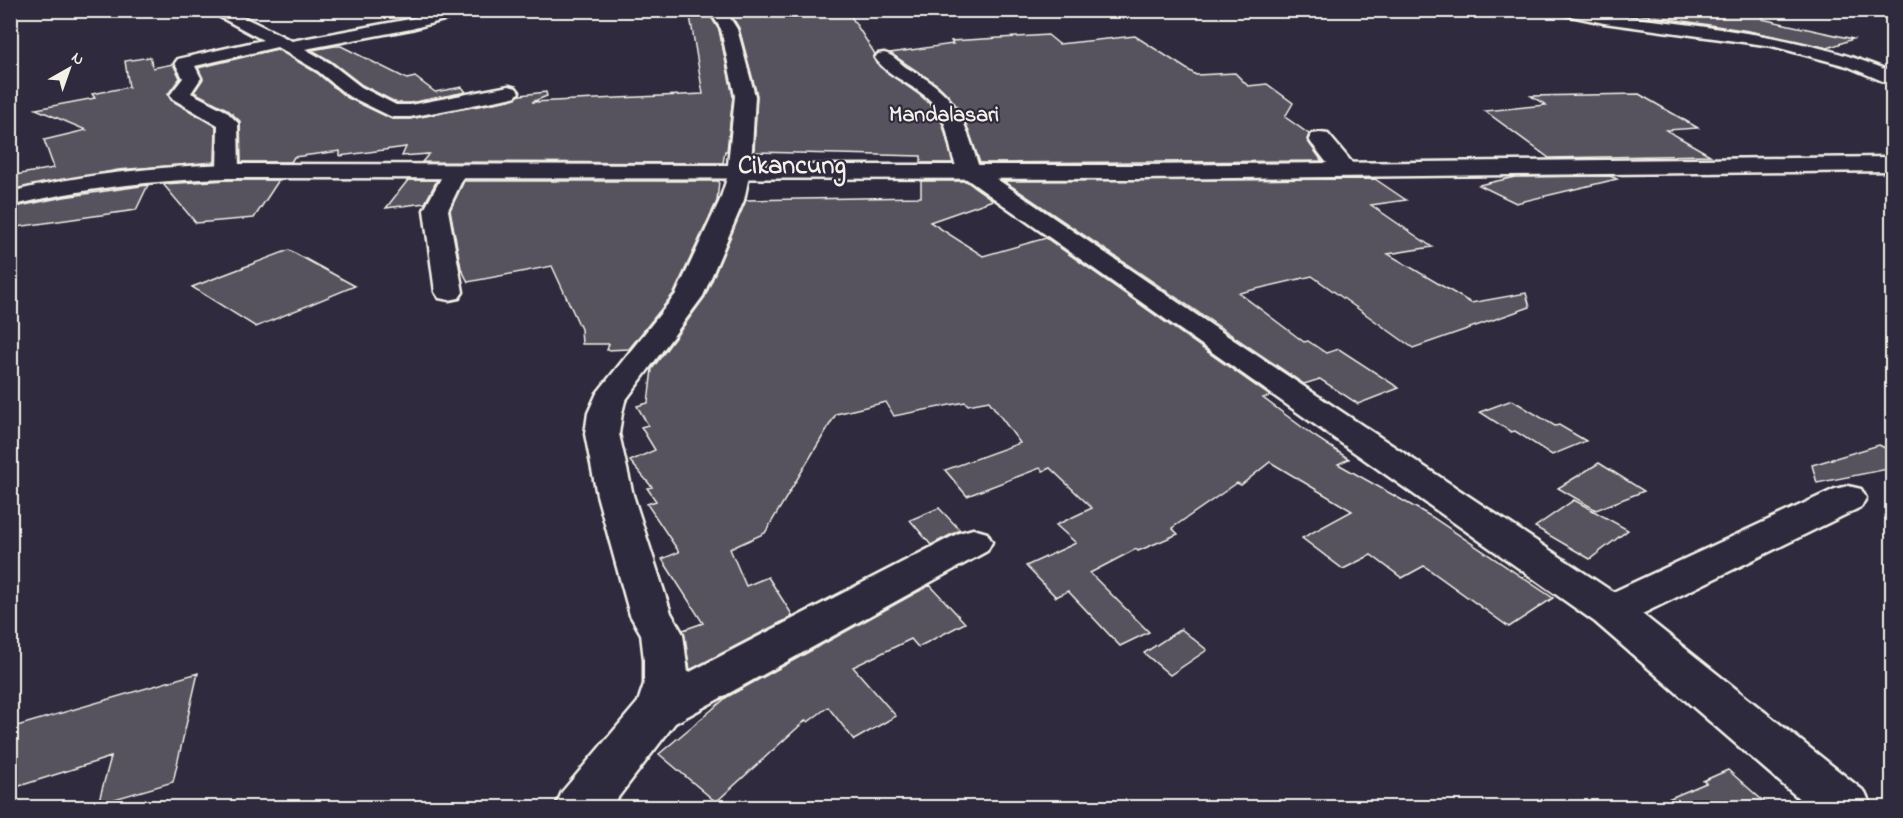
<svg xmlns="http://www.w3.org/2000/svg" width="1903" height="818" font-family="'Indie Flower',sans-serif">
<rect width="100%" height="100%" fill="#2f2a3d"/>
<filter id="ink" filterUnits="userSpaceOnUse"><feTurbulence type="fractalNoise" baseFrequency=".0167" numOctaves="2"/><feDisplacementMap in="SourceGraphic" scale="12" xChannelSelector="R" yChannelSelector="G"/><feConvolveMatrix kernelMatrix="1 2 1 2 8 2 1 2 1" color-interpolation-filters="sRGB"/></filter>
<g filter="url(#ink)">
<path fill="#56525f" stroke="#f4f1e8" stroke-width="1.5" d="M689,10H707L719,30L733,96L727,151H725L723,163L422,162L429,154L402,156L406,147L340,156V151L294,157L291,162H241L240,121L227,109L194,92L203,79L198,68L277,49L317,73L346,97L392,119H410L509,100L520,95L546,92L547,96L532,102L703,94Z
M728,10H847L875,54L873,58L880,67L921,96L935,109L943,125L953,163H921V156L754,152L757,95L739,28Z
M1611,10H1770L1762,19L1853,39L1828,48L1749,31Z
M1048,35L1059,44L1135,36L1196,75L1235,73L1248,86L1267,84L1293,103L1285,117L1309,134L1307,140L1322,161L980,163L964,119L949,96L938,85L890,53L953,44L951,41Z
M335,46H341L407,79L415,77L435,92L462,87L466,92L410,103H397L362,85L331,61L312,50Z
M150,57L153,68L173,64L180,78L168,94L171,100L216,126L215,162L118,170L10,190V176L54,168L44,140L86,130L36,109L95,98L92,94L129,87L125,61Z
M1639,94L1698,128L1666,130L1710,155L1549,158L1485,111L1546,105L1531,96Z
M1610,176L1617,179L1516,203L1479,185L1515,177Z
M1375,179L1406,200L1371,205L1432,247L1388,254L1471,303L1526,293L1530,307L1413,348L1312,276L1239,293L1304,342L1308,341L1326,353L1339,349L1399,388L1358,404L1320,379L1304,384L1004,181Z
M228,180H279L254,218L196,223L163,184Z
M408,180H437L425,203L386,208Z
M464,181H719L717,201L674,293L629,349L607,350L609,344H582L581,329L552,266L468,282L461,268L450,210Z
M921,181H966L993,200L930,222L983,256L1046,238L1270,396L1263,398L1314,436L1349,459L1338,464L1432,517L1553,598L1509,627L1424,566L1402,578L1371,555L1343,569L1302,538L1352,511L1270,462L1241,485L1237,483L1172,528L1178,534L1138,551L1136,549L1090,573L1149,632L1120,646L1068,591L1056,597L1026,566L1076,543L1056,525L1092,508L1050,468L1043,471L1040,468L967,496L945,470L1020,443L989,401L968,405L965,402L894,416L886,402L836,414L765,533L730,549L746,586L768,577L793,616L690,670L683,630L703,623L662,559L679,552L647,504L656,501L647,488L652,487L630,461L655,450L641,427L648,425L637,406L648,403L652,369L705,297L746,200L921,197Z
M148,185L136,210L10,228V208L64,197Z
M289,250L355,286L256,327L192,287Z
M1512,400L1555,426L1559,425L1586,441L1552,455L1515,431L1511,432L1480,412Z
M1879,445L1893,452V468L1817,483L1812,465Z
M1599,463L1644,491L1596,510L1558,488Z
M1574,500L1628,530L1590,559L1535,527Z
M939,508L960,530L931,545L910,520Z
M930,585L965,623L918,647L911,639L853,667L896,716L854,740L828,707L808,722L806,720L716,802L659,754L727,697Z
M1181,629L1207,650L1170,675L1144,653Z
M198,673L173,782L98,804L111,757L10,789V728Z
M1728,770L1770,807H1649L1706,783L1703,781Z"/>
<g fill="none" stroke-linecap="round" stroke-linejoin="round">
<g stroke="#f4f1e8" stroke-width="5">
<path id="minor" d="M207,10H229L292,41L410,19L443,10H471L469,13L411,29L305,49L330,63L361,87L396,105H410L509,86L516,88L519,92L516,96L509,98L410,117H392L347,95L318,71L277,47L195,66L201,78L191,93L226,111L238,123L239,171L236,176L228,178L220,176L217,171L218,125L173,99L170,95L183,78L175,63L178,59L263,40Z
M1554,10C1590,10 1624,17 1660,21C1740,31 1818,41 1892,72V85L1847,66L1772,46L1604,23L1556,13Z
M884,53C894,55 899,63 907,68C957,94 963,116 979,167L1217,329L1613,592L1835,489L1848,486L1861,489L1866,498L1861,507L1642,614L1865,792L1872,808H1810L1595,622L961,175C948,156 951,128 937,108C921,86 891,80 875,58L878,54Z
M1320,133L1328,134L1354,165L1357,170L1354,175C1334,180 1324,157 1312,144L1309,139L1312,134Z
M739,164L747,166L750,171L744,200L703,296L625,401L622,413L619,434L633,495L671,613L683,634L688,673L959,533L973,529L987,533L992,542L987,551L675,723L610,808H555L562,792L638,702L644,684V660L641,634L630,615L597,495L585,434L588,413L597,393L676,294L720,200L731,166Z
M455,165L463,167L466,172L448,210L463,292L459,298L449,300L439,298L435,292L424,210L447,167Z"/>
</g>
<g stroke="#f4f1e8" stroke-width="5">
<path id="tertiary" d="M709,10H725L737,29L755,96L751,165H1141L1892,157V171L1141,179L228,178C154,180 82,188 10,206V192C82,174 154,167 228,164L728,165L735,96L721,29Z"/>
</g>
<use href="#minor" fill="#2f2a3d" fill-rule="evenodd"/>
<use href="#tertiary" fill="#2f2a3d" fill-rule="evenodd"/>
</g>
</g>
<g text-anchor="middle" stroke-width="4.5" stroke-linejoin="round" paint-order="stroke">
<g font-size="22" font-weight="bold" fill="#f4f1e8" stroke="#2f2a3d">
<text x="944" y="121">Mandalasari</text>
</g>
<g font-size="26" font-weight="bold" fill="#f4f1e8" stroke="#2f2a3d">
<text x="792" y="173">Cikancung</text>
</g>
</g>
<rect width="1903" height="818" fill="none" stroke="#2f2a3d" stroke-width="36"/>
<rect x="18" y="18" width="1867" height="782" fill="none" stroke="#f4f1e8" stroke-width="2" filter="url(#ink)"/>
<g transform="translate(69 69) rotate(40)" stroke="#2f2a3d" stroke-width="4.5" paint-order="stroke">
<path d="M0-4.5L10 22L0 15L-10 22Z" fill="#f4f1e8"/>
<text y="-9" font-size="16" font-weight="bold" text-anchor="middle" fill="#f4f1e8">N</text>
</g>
</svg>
